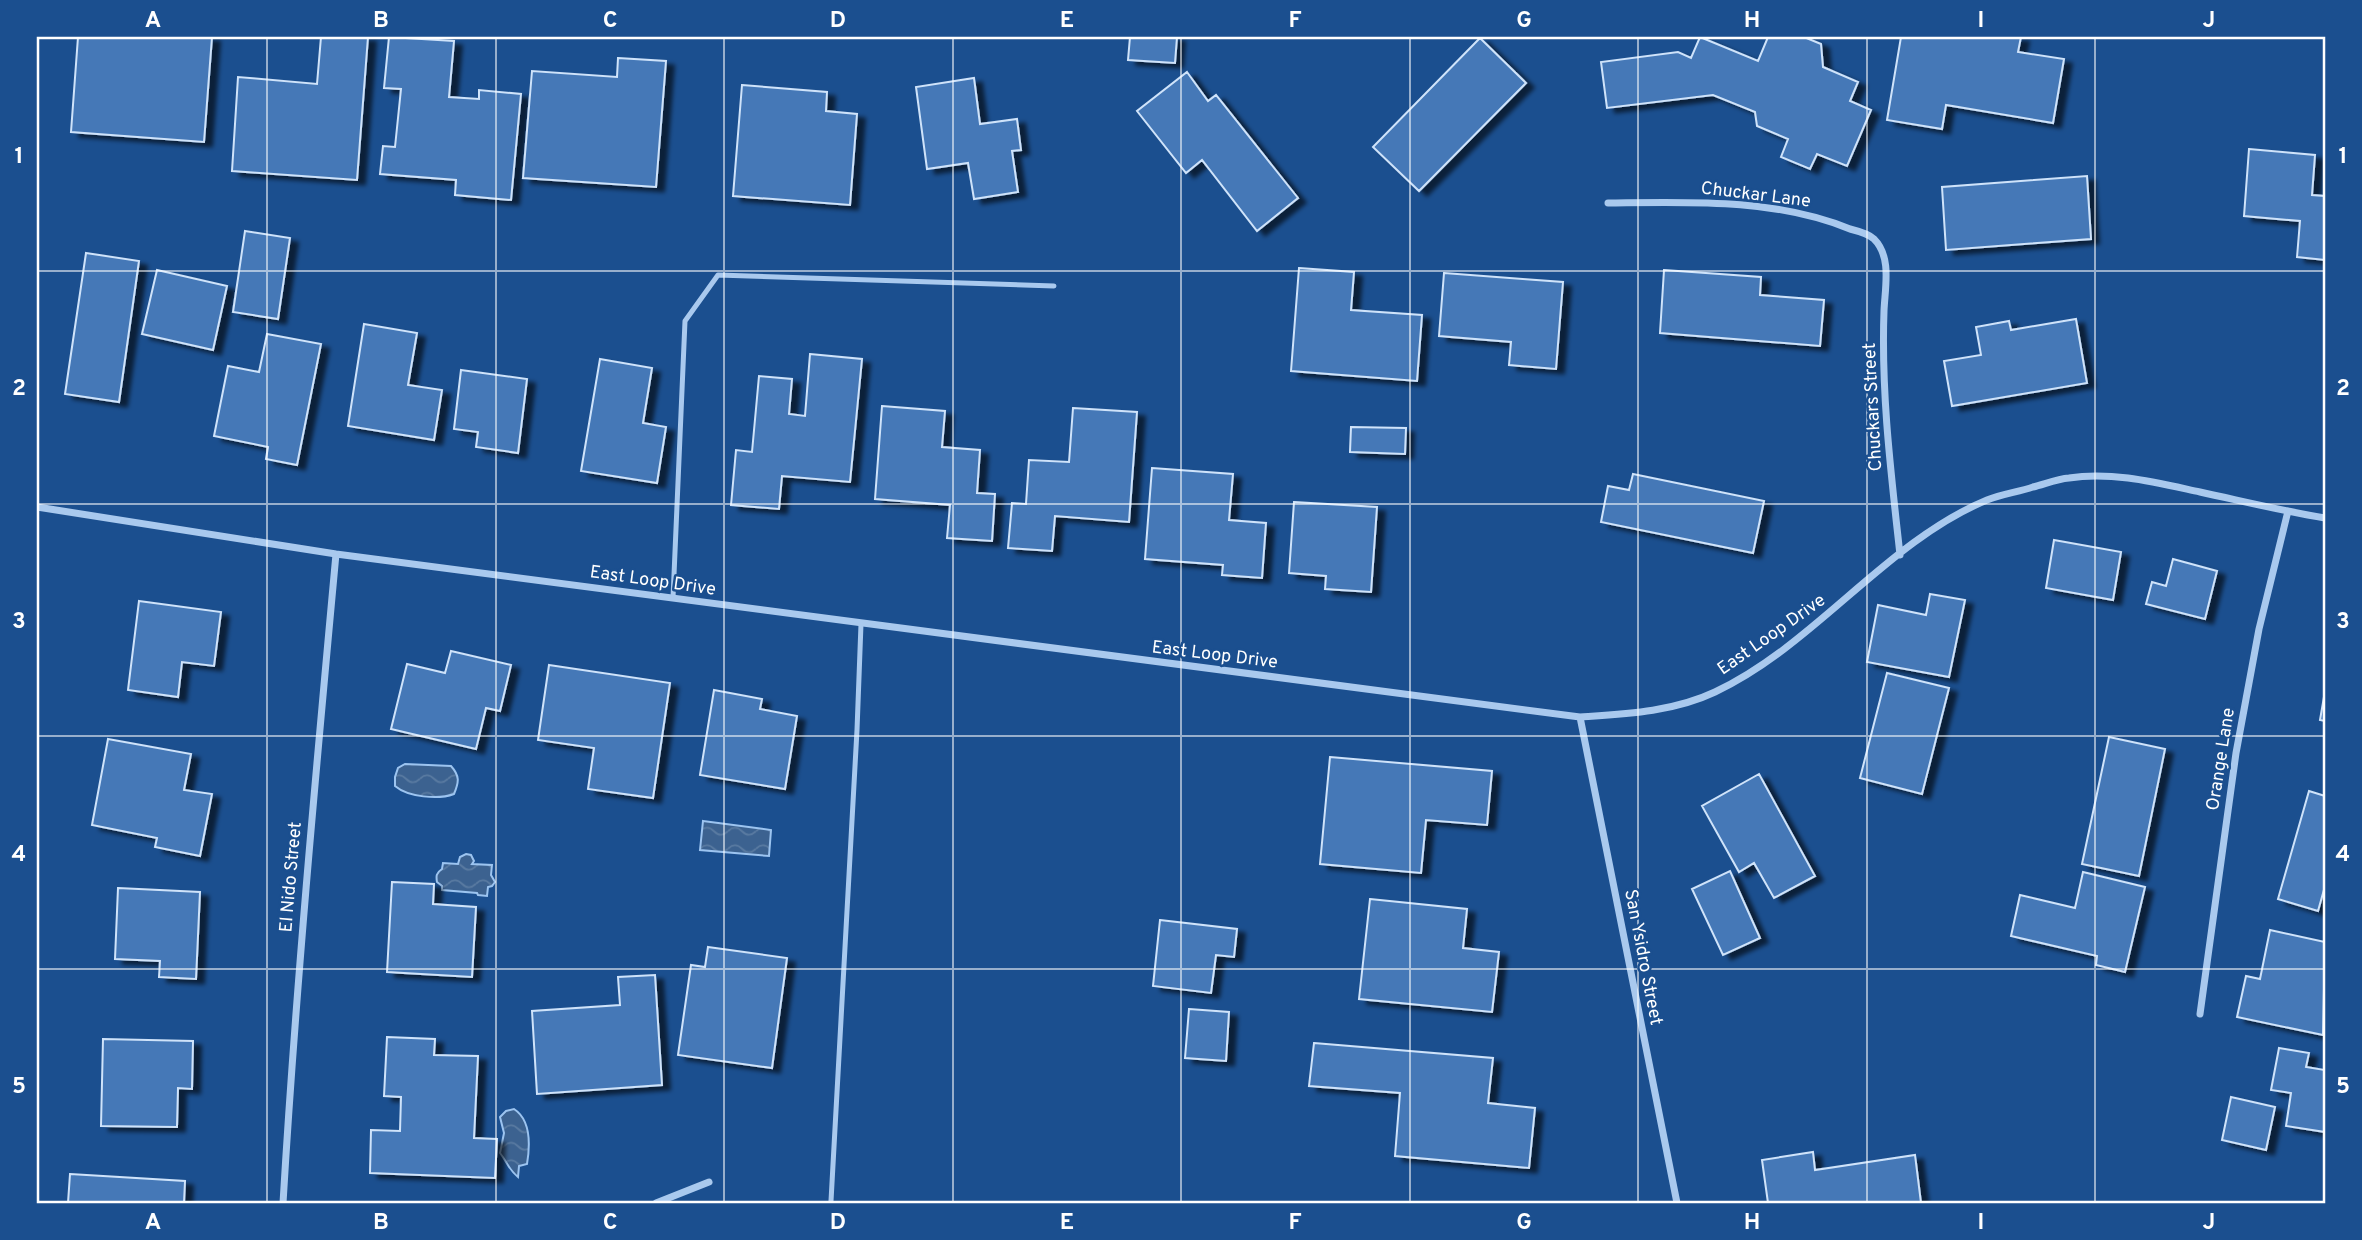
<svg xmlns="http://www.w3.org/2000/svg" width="2362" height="1240" font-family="Overpass,sans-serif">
<defs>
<pattern id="water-waves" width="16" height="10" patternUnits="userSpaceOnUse" patternTransform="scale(1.75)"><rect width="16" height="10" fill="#3c6290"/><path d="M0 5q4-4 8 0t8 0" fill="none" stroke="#597aa1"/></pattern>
<filter id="shadow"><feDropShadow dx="8" dy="4.5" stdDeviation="2" flood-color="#0009"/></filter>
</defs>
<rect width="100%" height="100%" fill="#1b4f8f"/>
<path fill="url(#water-waves)" stroke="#9cc4f0" stroke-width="2" d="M405,764L451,766C460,776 459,782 454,794C438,800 408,797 395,786V777L398,768Z
M703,821L771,830L769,856L700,850Z
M466,854L471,855L474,861L472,864L492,865L491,875L495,882L492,886L488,887L487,896L478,895L477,893L442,890V886L437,882C436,876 436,873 442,869L443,863L458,864L460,857Z
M514,1109C531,1120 530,1146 527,1164L519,1166L518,1177C509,1170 507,1162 500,1153L504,1133L500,1117L506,1111Z"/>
<path fill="#4478b7" stroke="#cfe3fa" stroke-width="2" filter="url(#shadow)" d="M78,37H212L204,142L71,132Z
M321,37H368L357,180L232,171L238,77L317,84Z
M389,37L454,41L449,97L479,99V90L521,94L511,200L455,195L456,180L380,174L383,146L395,147L401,89L384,88Z
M1130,37H1177L1175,63L1128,60Z
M1700,37L1758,61L1768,37H1804L1821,44L1823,67L1858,82L1850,101L1871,110L1847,166L1817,154L1810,169L1781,157L1788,139L1757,126L1755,112L1713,95L1607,108L1601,62L1678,52L1691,58Z
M1901,37H2021L2018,52L2064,59L2053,123L1946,105L1942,129L1887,120Z
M1480,38L1526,83L1419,191L1373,147Z
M618,58L666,61L656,187L523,178L532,71L617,77Z
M1187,72L1208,101L1216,95L1298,198L1257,231L1202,160L1186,173L1137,111Z
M974,78L980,124L1017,119L1021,150L1012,151L1018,192L974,199L968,163L927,169L916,87Z
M742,85L827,92L826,111L857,114L850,205L733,196Z
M2249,149L2315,155L2312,195L2325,196V260L2297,257L2300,221L2244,216Z
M2087,176L2091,239L1946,250L1942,187Z
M245,231L290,238L278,319L233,312Z
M86,253L139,261L119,402L65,394Z
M1299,268L1354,272L1351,310L1422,315L1417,381L1291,371Z
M157,270L227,286L213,350L142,334Z
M1664,270L1761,277L1760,295L1824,300L1820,346L1660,333Z
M1444,273L1563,282L1556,369L1509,365L1511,342L1439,336Z
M2076,319L2087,383L1952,406L1944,361L1981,355L1976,327L2009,321L2011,330Z
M364,324L417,333L408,385L442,390L434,440L348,426Z
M267,334L321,344L297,465L266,459L268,447L214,436L228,366L259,372Z
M810,354L862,359L850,482L782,476L779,509L731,505L736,450L752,452L759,376L792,379L789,414L805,416Z
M600,359L652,368L643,423L666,427L657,483L581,471Z
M461,370L527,379L518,453L476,447L478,432L454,429Z
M882,406L945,411L942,447L980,450L977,493L995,494L992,541L947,538L950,505L875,499Z
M1073,408L1137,412L1129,522L1055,516L1052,551L1008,548L1012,503L1026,504L1029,460L1069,462Z
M1351,427L1406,428L1405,454L1350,452Z
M1152,468L1233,474L1229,520L1266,523L1262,578L1222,575L1223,565L1145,559Z
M1633,474L1764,501L1753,553L1601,522L1608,486L1629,490Z
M1294,502L1377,507L1371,592L1325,589L1326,576L1289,573Z
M2054,540L2121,552L2113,600L2046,588Z
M2173,559L2217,571L2205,619L2146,604L2152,582L2166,586Z
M1930,594L1965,600L1949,677L1867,662L1878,605L1926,615Z
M139,601L221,612L214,666L182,662L178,697L128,690Z
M451,651L511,665L500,711L486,708L476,749L391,729L407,664L445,673Z
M549,665L670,683L653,798L588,789L594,748L538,740Z
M1887,673L1949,688L1922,794L1860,778Z
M714,690L762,699L760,709L797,716L785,789L700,775Z
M2325,691V721L2320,720Z
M2109,737L2165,749L2139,876L2082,864Z
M108,739L191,754L184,790L212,794L200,856L155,847L157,838L92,825Z
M1330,757L1492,771L1487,825L1426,820L1421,873L1320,864Z
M1759,774L1815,876L1774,898L1754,863L1739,872L1702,806Z
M2309,791L2325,796V886L2318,911L2278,899Z
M1730,871L1760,938L1723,955L1692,889Z
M2083,872L2145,887L2125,972L2096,965L2097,956L2011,936L2020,895L2075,908Z
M392,882L434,884L433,904L476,907L472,977L387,972Z
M118,888L200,892L196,979L159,977L160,961L115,959Z
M1370,899L1467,909L1463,948L1499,952L1492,1012L1359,999Z
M1160,920L1237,929L1234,957L1216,955L1211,993L1153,986Z
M2270,930L2325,942L2323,1035L2237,1017L2246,976L2260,979Z
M708,947L787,958L772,1068L678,1055L691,965L705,967Z
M655,975L662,1085L537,1094L532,1011L620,1005L618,977Z
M1189,1009L1229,1012L1226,1061L1185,1058Z
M387,1037L435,1039L434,1055L478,1056L474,1138L497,1139L495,1178L370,1173L371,1130L400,1131L401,1097L384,1096Z
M103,1039L193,1041L192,1089L178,1088L177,1127L101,1126Z
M1314,1043L1493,1058L1488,1103L1535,1108L1529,1168L1395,1156L1400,1093L1309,1086Z
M2279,1048L2309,1053L2306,1067L2325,1070V1132L2286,1126L2291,1093L2271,1090Z
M2231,1097L2275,1107L2266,1150L2222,1140Z
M1813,1152L1815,1170L1915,1155L1921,1203H1768L1762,1160Z
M70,1174L185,1181L184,1203H68Z"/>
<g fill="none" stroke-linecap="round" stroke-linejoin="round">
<path stroke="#a9c9ee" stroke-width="5" d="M673,598L685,321L718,275L1054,286
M831,1201L857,730L861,624"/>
<path stroke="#a9c9ee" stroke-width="7" d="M1608,203C1688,202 1775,198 1850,229C1858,231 1869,234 1874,239C1892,257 1885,287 1884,311C1881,393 1891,473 1900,555
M37,507L336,554L1580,717C1625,714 1673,712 1715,692C1815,645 1887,541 1987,500C2002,494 2018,492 2033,487C2045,484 2057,479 2069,478C2112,471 2158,483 2200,492C2242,501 2283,511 2325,518
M1580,717L1677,1203
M2200,1014L2236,753L2259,629L2288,511
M283,1203C296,986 316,771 336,554
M656,1203L709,1182"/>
</g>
<path fill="none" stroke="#fff" stroke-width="2" stroke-opacity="0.55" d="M267,37V1203M496,37V1203M724,37V1203M953,37V1203M1181,37V1203M1410,37V1203M1638,37V1203M1867,37V1203M2095,37V1203M37,271H2325M37,504H2325M37,736H2325M37,969H2325"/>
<g text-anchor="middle" stroke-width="5" stroke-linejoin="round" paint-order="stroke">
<g font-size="18" fill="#fff" stroke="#1b4f8f">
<text transform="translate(1756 194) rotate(7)" y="6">Chuckar Lane</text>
<text transform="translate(1872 407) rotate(-93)" y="6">Chuckars Street</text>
<text transform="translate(653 580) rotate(8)" y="6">East Loop Drive</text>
<text transform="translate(1771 634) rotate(-35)" y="6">East Loop Drive</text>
<text transform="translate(1215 654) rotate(7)" y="6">East Loop Drive</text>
<text transform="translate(2220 759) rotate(-81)" y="6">Orange Lane</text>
<text transform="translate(290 877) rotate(-85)" y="6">El Nido Street</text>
<text transform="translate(1644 957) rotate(79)" y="6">San Ysidro Street</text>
</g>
</g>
<rect width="2362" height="1240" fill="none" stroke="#1b4f8f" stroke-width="77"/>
<rect x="38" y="38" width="2286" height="1164" fill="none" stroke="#fff" stroke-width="2.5"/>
<g font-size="23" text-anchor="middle" font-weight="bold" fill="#fff">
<text x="153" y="27">A</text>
<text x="381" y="27">B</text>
<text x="610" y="27">C</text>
<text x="838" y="27">D</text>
<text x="1067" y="27">E</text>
<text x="1295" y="27">F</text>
<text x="1524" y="27">G</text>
<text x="1752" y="27">H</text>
<text x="1981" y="27">I</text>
<text x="2209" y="27">J</text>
<text x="19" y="163">1</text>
<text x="2343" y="163">1</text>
<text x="19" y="395">2</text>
<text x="2343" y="395">2</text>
<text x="19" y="628">3</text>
<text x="2343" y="628">3</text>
<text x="19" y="861">4</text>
<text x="2343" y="861">4</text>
<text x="19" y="1093">5</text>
<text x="2343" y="1093">5</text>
<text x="153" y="1229">A</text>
<text x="381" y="1229">B</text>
<text x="610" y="1229">C</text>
<text x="838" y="1229">D</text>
<text x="1067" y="1229">E</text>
<text x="1295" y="1229">F</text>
<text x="1524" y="1229">G</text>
<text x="1752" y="1229">H</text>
<text x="1981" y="1229">I</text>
<text x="2209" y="1229">J</text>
</g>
</svg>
